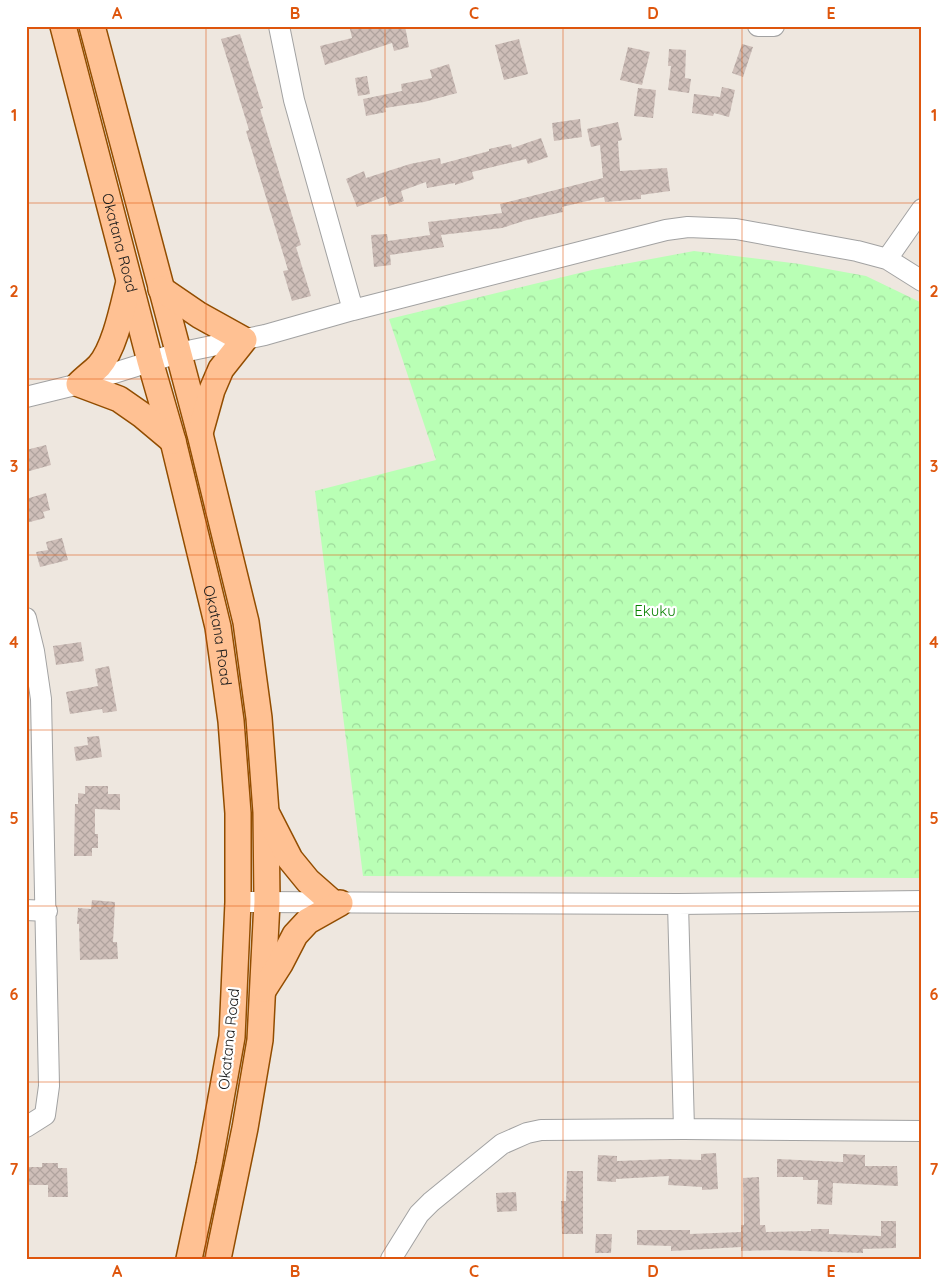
<svg xmlns="http://www.w3.org/2000/svg" width="948" height="1285" font-family="Quicksand,sans-serif">
<defs>
<pattern id="park-crowns" width="20" height="18" patternUnits="userSpaceOnUse" patternTransform="scale(1.25)"><rect width="20" height="18" fill="#b9ffb5"/><path d="M2 6a3 3 0 1 1 6 0M12 15a3 3 0 1 1 6 0" fill="none" stroke="#9eda9b"/></pattern>
<pattern id="building-cross-hatch" width="8" height="8" patternUnits="userSpaceOnUse" patternTransform="scale(1.25)"><rect width="8" height="8" fill="#cebeb8"/><path d="M0 0l8 8M0 8l8-8" fill="none" stroke="#b0a39e"/></pattern>
</defs>
<rect width="100%" height="100%" fill="#eee7df"/>
<path fill="url(#park-crowns)" d="M694,251L800,264L866,276L922,303V878L363,876L315,491L436,460L389,319L592,270Z"/>
<path fill="url(#building-cross-hatch)" d="M358,26H405L409,47L394,51L392,43L325,65L320,46L352,38L350,29Z
M240,34L263,108L260,109L301,245L296,247L311,296L292,301L283,271L288,270L246,131L249,130L221,39Z
M519,39L528,74L504,80L495,45Z
M742,44L753,47L743,77L732,73Z
M628,47L650,52L642,85L620,80Z
M669,49L686,50L685,78L691,79L689,93L668,90L671,66H668Z
M449,64L457,93L424,102L385,108L386,112L366,116L363,99L402,91L401,84L432,78L430,70Z
M367,76L370,94L358,96L355,78Z
M722,87L735,90L729,117L714,113L713,116L692,113L694,94L720,97Z
M638,88L656,90L653,118L634,116Z
M580,119L582,137L554,141L552,123Z
M618,122L622,140L618,141L620,171L667,168L670,191L641,195V199L605,202L604,197L562,207L563,212L527,220L502,228L441,235L444,247L390,255L391,265L374,267L371,235L387,234L388,241L430,235L428,222L502,213L500,204L603,178L600,145L591,147L587,129Z
M541,138L548,157L528,164L526,159L472,172L474,179L455,185V183L427,188L426,182L401,191L404,201L389,206L386,196L357,207L346,179L364,171L366,178L410,164L440,158L441,164L489,151V149L511,144L512,148Z
M46,445L51,465L26,472V450Z
M46,493L50,510L43,512L45,518L26,523V499Z
M62,538L68,560L40,567L36,552L48,550L46,542Z
M81,642L84,661L56,665L53,646Z
M109,666L117,711L103,713L102,709L70,714L66,692L98,686L95,669Z
M99,736L102,757L76,761L74,747L88,745L87,737Z
M85,786H108V794H120V810L95,809V834H98V848H92V856H74L75,804H78V793L85,794Z
M92,900L115,902L113,942H117L118,959L80,960L79,924H77L78,908L91,909Z
M716,1153L718,1189L702,1190V1187L668,1185L669,1176L616,1179V1182L597,1181L598,1155L617,1156V1161L669,1159L701,1160V1154Z
M843,1154L865,1155V1166H897L898,1186L833,1183L832,1205L817,1204L818,1180H803V1177H777V1159L843,1162Z
M42,1163H58V1168H67L68,1197H48V1185H26V1167H42Z
M567,1171H583V1234H562L561,1201H566Z
M759,1177L760,1225H765L766,1232L811,1231V1229H829V1234L881,1236V1221H896V1248L863,1249V1253L776,1250L741,1251V1247L671,1251V1246L637,1245V1230H690V1234L741,1232V1225H744L743,1178Z
M516,1192L517,1211L497,1212L496,1193Z
M596,1234H612L611,1253H595Z"/>
<g fill="none" stroke-linecap="round" stroke-linejoin="round">
<g stroke="#a2a2a2" stroke-width="22">
<path id="minor" d="M279,26L294,100L353,310
M758,26H774
M887,259L922,209
M26,397L79,384L178,353L265,335L353,310L666,230L688,227L736,229L857,251L887,259L922,281
M26,618L34,651L41,699L49,1086L45,1115L26,1127
M238,902L678,904L922,901
M678,904L684,1129
M26,910L47,911
M391,1259L419,1214L431,1202L502,1144L527,1133L541,1130L684,1129L922,1131"/>
</g>
<g stroke="#924d00" stroke-width="28">
<g id="major">
<path id="s1" d="M63,26L150,361L173,441L218,627L231,721L238,813V902L232,1037L209,1165L189,1259"/>
<path d="M92,26L200,434L246,622L259,718L266,812L267,902L260,1040L245,1128L218,1259"/>
<path d="M129,282C123,306 115,348 99,366C93,372 85,378 79,384L119,399L142,415L173,441"/>
<path d="M161,289L199,315L244,340L221,369L212,390L200,433"/>
<path d="M268,816L290,859L308,881L333,903"/>
<path d="M264,989L280,964L295,935L308,921L340,903"/>
</g>
</g>
<use href="#minor" stroke="#fff" stroke-width="20"/>
<use href="#major" stroke="#ffc193" stroke-width="25"/>
</g>
<path fill="none" stroke="#de560d" stroke-width="1" stroke-opacity="0.55" d="M206,26V1259M385,26V1259M563,26V1259M742,26V1259M26,203H922M26,379H922M26,555H922M26,730H922M26,906H922M26,1082H922"/>
<g text-anchor="middle" stroke-width="4.5" stroke-linejoin="round" paint-order="stroke">
<g font-size="15" fill="#1b1b1b" stroke="#fff">
<text dy="5" stroke="none"><textPath href="#s1" startOffset="224">Okatana Road</textPath></text>
<text dy="5" stroke="none"><textPath href="#s1" startOffset="629">Okatana Road</textPath></text>
<text transform="translate(229 1039) rotate(-84)" y="5">Okatana Road</text>
</g>
<g font-size="15" fill="#088200" stroke="#fff">
<text x="655" y="616">Ekuku</text>
</g>
</g>
<rect width="948" height="1285" fill="none" stroke="#ffffff" stroke-width="55"/>
<rect x="28" y="28" width="892" height="1230" fill="none" stroke="#de560d" stroke-width="2"/>
<g font-size="16" text-anchor="middle" font-weight="bold" fill="#de560d">
<text x="117" y="19">A</text>
<text x="295" y="19">B</text>
<text x="474" y="19">C</text>
<text x="653" y="19">D</text>
<text x="831" y="19">E</text>
<text x="14" y="121">1</text>
<text x="934" y="121">1</text>
<text x="14" y="297">2</text>
<text x="934" y="297">2</text>
<text x="14" y="472">3</text>
<text x="934" y="472">3</text>
<text x="14" y="648">4</text>
<text x="934" y="648">4</text>
<text x="14" y="824">5</text>
<text x="934" y="824">5</text>
<text x="14" y="1000">6</text>
<text x="934" y="1000">6</text>
<text x="14" y="1175">7</text>
<text x="934" y="1175">7</text>
<text x="117" y="1277">A</text>
<text x="295" y="1277">B</text>
<text x="474" y="1277">C</text>
<text x="653" y="1277">D</text>
<text x="831" y="1277">E</text>
</g>
</svg>
